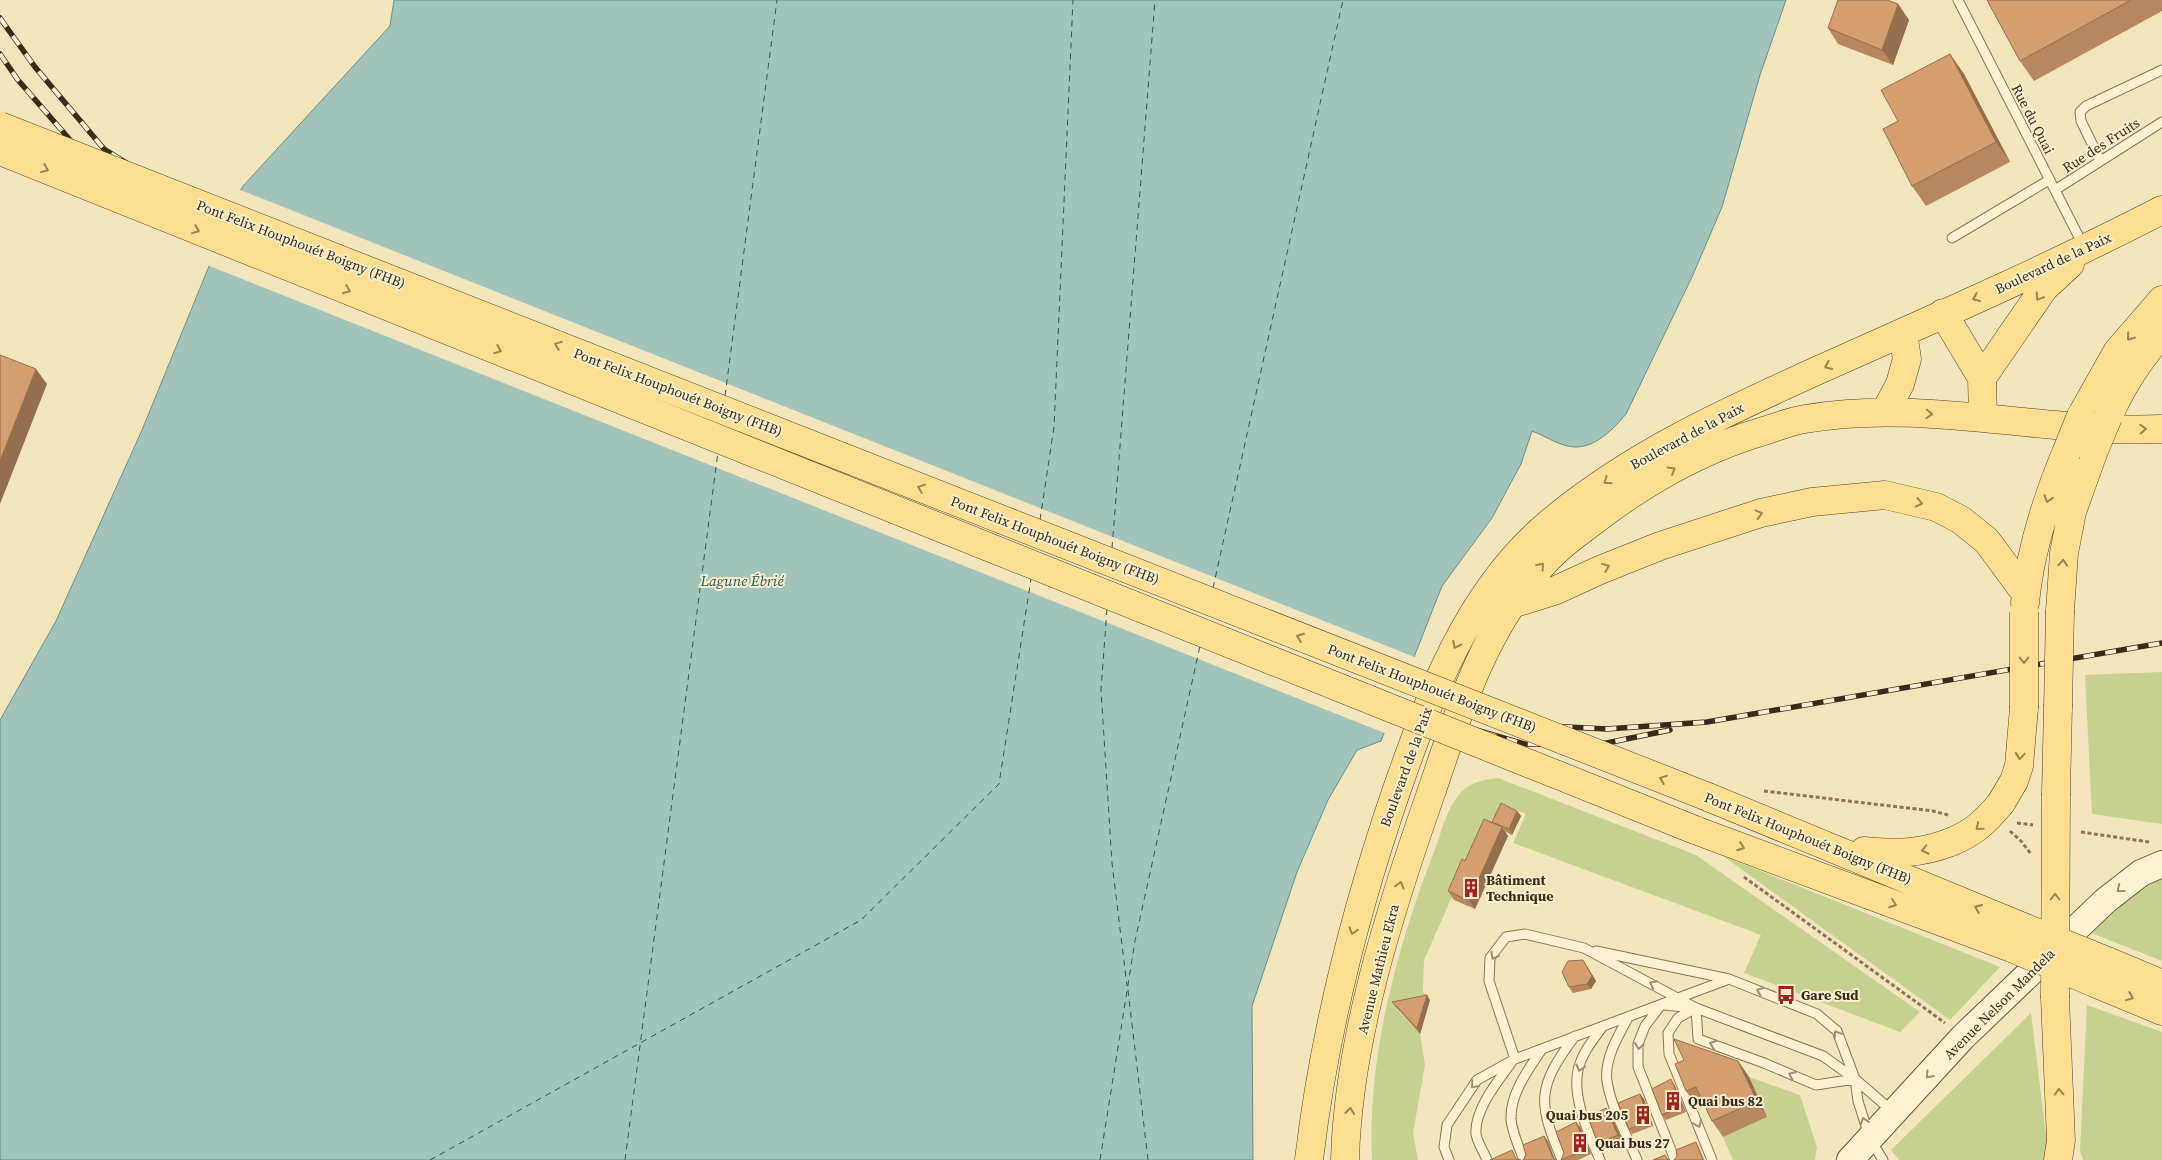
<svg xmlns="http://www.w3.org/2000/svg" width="2162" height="1160" font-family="'Source Serif 4',serif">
<rect width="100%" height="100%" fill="#f2e5bc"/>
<path fill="#c6d18f" d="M2162,672V824L2092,814L2085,675Z
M1498,778L1696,855L1920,1012L1900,1032L1744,973L1761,935L1513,843L1526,814L1503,804L1493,826L1485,822L1424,960L1423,992L1430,1000L1396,1008L1420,1034L1425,1065L1413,1133L1418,1160H1372C1367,1058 1397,946 1434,852C1441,834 1446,810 1458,796C1469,782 1482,780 1498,778Z
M1723,856L2000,967L1950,1020Z
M2162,876V961L2089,932L2153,880Z
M2087,1005L2162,1032V1160H2083L2080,1151Z
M2031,1013L2049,1160H1899L1891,1150Z
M1749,1077L1800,1095L1817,1147L1815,1160H1733L1723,1137L1767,1117Z"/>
<path fill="#a1c3ba" stroke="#679189" d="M394,0H1786L1760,75L1722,207L1692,277L1626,414C1611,432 1589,454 1564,445C1553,442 1543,435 1532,431L1521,464L1492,518L1442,586L1381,741L1357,750L1328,800L1297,872L1252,1006L1253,1160H0V720L56,621L142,430L239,193L243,186L390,26Z"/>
<path fill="#f2e5bc" d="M238,189L1417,658L1387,734L207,265Z"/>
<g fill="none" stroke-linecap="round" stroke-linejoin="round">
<path stroke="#285b5a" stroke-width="1" stroke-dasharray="6 5" stroke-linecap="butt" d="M725,396L777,0
M1040,520L1054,427L1073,0
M1112,548L1155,0
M1213,588L1343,0
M1107,609L1101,690L1112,863L1127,986
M1128,990L1148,1160
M430,1160L861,920L999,784L1031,579
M625,1160L718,452
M1100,1160L1135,941L1200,646"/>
<g stroke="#8c7454" stroke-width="11">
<path id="service" d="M1958,0L2083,245
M2100,160L2081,121L2080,112L2086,106L2162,70
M2055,190L2162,122
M1952,238L2049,180
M1596,951L1729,979L1817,1014L1837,1031L1855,1079L1858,1101L1870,1139L1883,1160
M1661,1005L1645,1026L1638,1044V1067L1675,1160
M1664,1005L1694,1008
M1696,1008L1698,1039L1764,1063L1816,1085L1855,1079
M1696,1008L1678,1018L1668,1033L1669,1054L1712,1160
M1629,1016C1619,1034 1604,1059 1607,1081C1611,1108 1627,1135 1637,1160
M1515,1059L1489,981L1490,958L1506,937L1525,934L1584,948L1696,1008L1823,1056L1855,1079L1892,1111
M1449,1160L1444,1147L1447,1125L1477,1080L1515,1059L1729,979
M1487,1160C1484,1152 1477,1142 1476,1134C1474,1110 1498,1081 1511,1063
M1524,1160C1519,1148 1512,1132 1511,1119C1510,1093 1529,1069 1542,1049
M1562,1160C1537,1102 1537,1087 1575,1036
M1600,1160C1589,1134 1572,1099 1578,1070C1582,1053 1593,1040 1603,1026"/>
</g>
<g stroke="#6d5537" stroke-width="28">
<path id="secondary" d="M1850,1160L1963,1037L2105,901L2141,873L2162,864"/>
</g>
<g stroke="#594129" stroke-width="29">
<path id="primary" d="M1943,313L1982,378
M1885,412L1900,384L1907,359L1903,333
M2081,416L2117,352L2162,300
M1983,417L1982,378L2044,288L2070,264
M2108,417C2123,384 2138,361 2162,333
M2025,603C2030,551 2046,501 2066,453
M1512,604L1554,591L1600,570L1660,546L1761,513L1812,502L1885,495L1936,507L1961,520L1987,541L2026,594
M2060,611L2064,553L2072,512L2093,453
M2056,793L2058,707
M1708,797L2023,927
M2001,803L2014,781L2019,766L2024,708
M1695,830L2014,949
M1864,851C1896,854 1920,854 1951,842
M2107,961L2162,984
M2097,984L2162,1011
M2055,998L2061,1140L2058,1160
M1309,1160C1324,1032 1355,911 1397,789C1430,695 1468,593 1546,526C1632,452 1739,406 1841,360C1949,312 2057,264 2162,210
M1345,1160C1348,1039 1391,907 1431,793C1458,714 1483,630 1541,566C1557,548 1576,534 1595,520C1647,480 1704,448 1767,430C1779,426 1792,421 1805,419C1924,398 2043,434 2162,429"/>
</g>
<path stroke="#8c7454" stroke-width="3" stroke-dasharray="4 2.5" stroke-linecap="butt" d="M1764,791L1933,811L1948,815
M2017,823L2033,825
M2010,831L2021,841L2031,854
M2081,832L2149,842
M1744,877L1945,1023"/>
<use href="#service" stroke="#fcf1d0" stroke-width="9"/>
<use href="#secondary" stroke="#fcf1d0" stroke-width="26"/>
<use href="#primary" stroke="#fbde8f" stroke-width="28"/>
<g stroke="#392b1a" stroke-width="5.5">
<path id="rail" d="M0,18L35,67L104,149L144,174L220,207L1482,714L1547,726L1607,729L1707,722L2162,643
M0,54L18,80L91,164L134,193L1476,730L1524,744L1597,745L1670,730"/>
</g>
<use href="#rail" stroke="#f9eecd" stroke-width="4" stroke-dasharray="11" stroke-linecap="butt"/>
<g stroke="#594129" stroke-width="29" stroke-linecap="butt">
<path id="primary-bridge" d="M0,126L1708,797
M0,151L1695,830
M2066,453L2081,416
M2093,453L2108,417
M2024,612V708
M2058,707L2060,611
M1951,842C1975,832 1985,822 2001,803
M2023,927L2107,961
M2014,949L2097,984
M2055,998L2056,793"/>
</g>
<use href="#primary-bridge" stroke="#fbde8f" stroke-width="28"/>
</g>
<path fill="#b7885f" d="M1987,0H2162V11L2034,81L2020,61Z
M1898,4L1909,20L1893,65L1838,44L1828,28Z
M1950,54L1964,74L2010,162L1926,206L1912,186L1898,121Z
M1517,811L1521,816L1512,835L1504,831L1508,836L1475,909L1454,900L1448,891L1465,861L1494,824L1492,822Z
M1587,966L1596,981L1591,989L1573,993L1569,987Z
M1430,1000L1420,1034L1396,1007L1392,1002Z
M1738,1061L1749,1077L1767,1117L1723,1137L1712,1121L1704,1104L1697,1107L1686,1091Z
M1674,1084L1686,1112L1666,1120L1662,1115Z
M1640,1094L1644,1099L1653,1126L1632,1134L1629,1129Z
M1606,1108L1610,1113L1622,1140L1602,1149L1598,1144Z
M1580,1127L1591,1154L1578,1160H1561Z"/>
<path fill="#956f4d" d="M1898,4L1909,20L1893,65L1882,50Z
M1950,54L1964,74L2010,162L1996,142Z
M36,369L47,384L0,504V461Z
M1517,811L1521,816L1512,835L1509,829Z
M1502,827L1508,836L1475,909L1469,901Z
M1583,960L1596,981L1591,989L1587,984Z
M1427,995L1430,1000L1420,1034L1417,1028Z
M1738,1061L1749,1077L1767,1117L1757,1101Z
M1671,1079L1674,1084L1686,1112L1682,1106Z
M1640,1094L1644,1099L1653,1126L1649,1120Z
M1606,1108L1610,1113L1622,1140L1618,1135Z
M1576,1122L1580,1127L1591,1154L1587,1149Z
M1544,1136L1548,1141L1555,1160L1553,1158Z
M1696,1142L1699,1148L1704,1160H1703Z"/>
<path fill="#d59e6e" stroke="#956f4d" d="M1838,0H1887L1898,4L1882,50L1828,28Z
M1987,0H2131L2020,61Z
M1950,54L1996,142L1912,186L1883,129L1898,121L1881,90Z
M0,355L36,369L0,461Z
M1501,803L1517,811L1509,829L1492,822Z
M1484,819L1502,827L1469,901L1448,891L1462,859L1465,861Z
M1583,960L1592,976L1587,984L1569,987L1562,972L1568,961Z
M1427,995L1417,1028L1392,1002Z
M1674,1039L1738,1061L1757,1101L1712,1121L1696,1087L1686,1091L1675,1064L1684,1060Z
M1671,1079L1682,1106L1662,1115L1652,1089Z
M1640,1094L1649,1120L1629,1129L1618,1103Z
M1606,1108L1618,1135L1598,1144L1588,1117Z
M1576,1122L1587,1149L1561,1160L1564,1153L1556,1132Z
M1544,1136L1553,1158L1556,1160H1523L1526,1155L1523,1145Z
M1696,1142L1703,1160H1674L1677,1156L1676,1150Z
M1512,1150L1516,1159L1521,1160H1490Z
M1665,1155L1668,1160H1670H1653Z"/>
<defs><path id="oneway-chevron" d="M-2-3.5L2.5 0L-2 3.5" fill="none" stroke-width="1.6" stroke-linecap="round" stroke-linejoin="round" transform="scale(1.25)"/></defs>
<g stroke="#9a8454">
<use href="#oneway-chevron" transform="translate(45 169) rotate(22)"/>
<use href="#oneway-chevron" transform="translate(196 230) rotate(22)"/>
<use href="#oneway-chevron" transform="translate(347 290) rotate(22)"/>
<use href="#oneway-chevron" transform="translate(2039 297) rotate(123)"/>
<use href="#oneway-chevron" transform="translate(1976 298) rotate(156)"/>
<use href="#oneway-chevron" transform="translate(2130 337) rotate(129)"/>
<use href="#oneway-chevron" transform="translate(558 345) rotate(-159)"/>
<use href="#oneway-chevron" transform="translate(498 350) rotate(22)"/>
<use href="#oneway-chevron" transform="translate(1828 366) rotate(156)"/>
<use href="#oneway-chevron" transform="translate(1929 414) rotate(3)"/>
<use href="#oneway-chevron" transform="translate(2143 429) rotate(-3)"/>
<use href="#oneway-chevron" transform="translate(1672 470) rotate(-31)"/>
<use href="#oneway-chevron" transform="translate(1607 481) rotate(146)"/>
<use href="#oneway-chevron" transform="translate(921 488) rotate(-159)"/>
<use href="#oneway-chevron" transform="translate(2048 499) rotate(107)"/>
<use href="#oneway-chevron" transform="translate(1919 503) rotate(13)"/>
<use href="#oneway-chevron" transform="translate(1759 514) rotate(-15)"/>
<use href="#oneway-chevron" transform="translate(2063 563) rotate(-86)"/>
<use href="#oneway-chevron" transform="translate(1541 566) rotate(-48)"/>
<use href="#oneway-chevron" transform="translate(1606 567) rotate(-22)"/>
<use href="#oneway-chevron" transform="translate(1300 637) rotate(-159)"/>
<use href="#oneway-chevron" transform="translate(1456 645) rotate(117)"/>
<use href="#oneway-chevron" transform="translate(2024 660) rotate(90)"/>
<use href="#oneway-chevron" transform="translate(2020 756) rotate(95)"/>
<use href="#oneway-chevron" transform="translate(1663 779) rotate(-159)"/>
<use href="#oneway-chevron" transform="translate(1979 827) rotate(141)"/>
<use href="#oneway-chevron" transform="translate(1741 847) rotate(20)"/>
<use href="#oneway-chevron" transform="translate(1925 850) rotate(167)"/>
<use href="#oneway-chevron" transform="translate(1400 885) rotate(-75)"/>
<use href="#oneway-chevron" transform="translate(2055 897) rotate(-90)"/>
<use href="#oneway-chevron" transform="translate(1893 904) rotate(20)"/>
<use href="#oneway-chevron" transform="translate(1978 908) rotate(-157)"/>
<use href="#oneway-chevron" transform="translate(1353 931) rotate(106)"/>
<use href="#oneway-chevron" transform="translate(2130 997) rotate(22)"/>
<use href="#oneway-chevron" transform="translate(2059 1092) rotate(-93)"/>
<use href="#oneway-chevron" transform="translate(1350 1111) rotate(-84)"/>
</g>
<g stroke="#9a8e75">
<use href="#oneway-chevron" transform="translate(2120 889) rotate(142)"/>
<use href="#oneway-chevron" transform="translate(1494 956) rotate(118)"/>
<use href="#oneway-chevron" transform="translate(1653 984) rotate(-153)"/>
<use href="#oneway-chevron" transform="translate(1760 991) rotate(-158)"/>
<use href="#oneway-chevron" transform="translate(1837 1034) rotate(-121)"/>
<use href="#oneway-chevron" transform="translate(1713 1044) rotate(-160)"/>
<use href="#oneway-chevron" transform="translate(1639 1046) rotate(98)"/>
<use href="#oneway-chevron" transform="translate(1580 1068) rotate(105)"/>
<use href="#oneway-chevron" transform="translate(1792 1075) rotate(-157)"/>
<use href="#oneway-chevron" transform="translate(1929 1075) rotate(132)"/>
<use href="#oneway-chevron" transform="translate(1474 1085) rotate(131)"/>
<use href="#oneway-chevron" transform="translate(1864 1121) rotate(-108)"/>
<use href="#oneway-chevron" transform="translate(1698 1124) rotate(67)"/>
</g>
<defs>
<g id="building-bare" transform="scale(1.5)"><path d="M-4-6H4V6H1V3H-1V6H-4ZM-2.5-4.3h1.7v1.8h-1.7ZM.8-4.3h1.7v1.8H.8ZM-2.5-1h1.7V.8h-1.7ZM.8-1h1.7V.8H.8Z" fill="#a1231e" stroke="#f9eecd" stroke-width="2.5" paint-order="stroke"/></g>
<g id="bus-bare" transform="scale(1.5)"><path d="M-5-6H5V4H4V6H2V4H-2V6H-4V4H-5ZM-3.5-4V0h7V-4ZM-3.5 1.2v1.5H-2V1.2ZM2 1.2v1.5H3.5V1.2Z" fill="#a1231e" stroke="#f9eecd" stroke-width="2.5" paint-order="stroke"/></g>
</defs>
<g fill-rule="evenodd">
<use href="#building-bare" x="1471" y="888"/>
<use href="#bus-bare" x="1786" y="995"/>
<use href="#building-bare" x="1673" y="1101"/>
<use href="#building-bare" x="1643" y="1115"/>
<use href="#building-bare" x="1580" y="1143"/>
</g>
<g text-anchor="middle" stroke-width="4" stroke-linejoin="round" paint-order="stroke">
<g font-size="14" fill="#392b1a" stroke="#f9eecd">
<text transform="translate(2033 119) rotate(63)" y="5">Rue du Quai</text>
<text transform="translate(2101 145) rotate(-33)" y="5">Rue des Fruits</text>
<text transform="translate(301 244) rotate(21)" y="5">Pont Felix Houphouét Boigny (FHB)</text>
<text transform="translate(2053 263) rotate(-25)" y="5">Boulevard de la Paix</text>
<text transform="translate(678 392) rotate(21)" y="5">Pont Felix Houphouét Boigny (FHB)</text>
<text transform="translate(1687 436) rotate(-28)" y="5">Boulevard de la Paix</text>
<text transform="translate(1055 540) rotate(21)" y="5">Pont Felix Houphouét Boigny (FHB)</text>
<text transform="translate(1432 688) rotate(21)" y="5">Pont Felix Houphouét Boigny (FHB)</text>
<text transform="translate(1406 767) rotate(-70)" y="5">Boulevard de la Paix</text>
<text transform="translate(1808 838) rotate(22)" y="5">Pont Felix Houphouét Boigny (FHB)</text>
<text transform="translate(1378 969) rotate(-76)" y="5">Avenue Mathieu Ekra</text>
<text transform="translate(1999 1004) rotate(-45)" y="5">Avenue Nelson Mandela</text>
</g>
<g font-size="14" font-weight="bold" fill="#392b1a" stroke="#f9eecd" text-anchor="start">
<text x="1486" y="885">Bâtiment<tspan x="1486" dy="16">Technique</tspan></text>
<text x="1801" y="1000">Gare Sud</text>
<text x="1688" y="1106">Quai bus 82</text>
<text x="1628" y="1120" text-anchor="end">Quai bus 205</text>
<text x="1595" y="1148">Quai bus 27</text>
</g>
<g font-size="15" font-style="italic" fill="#285b5a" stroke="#f9eecd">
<text x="742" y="586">Lagune Ébrié</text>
</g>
</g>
</svg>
